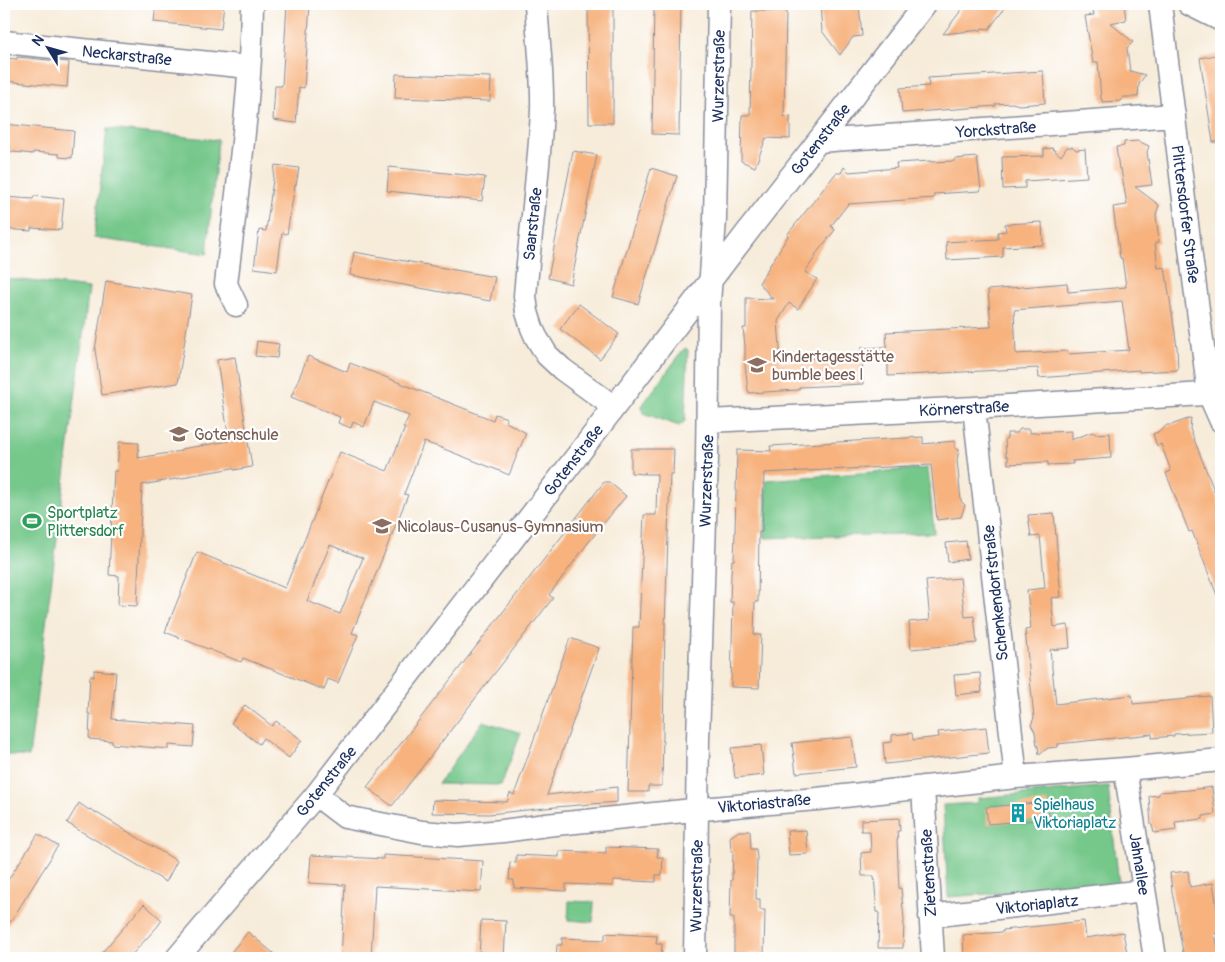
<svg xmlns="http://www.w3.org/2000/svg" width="1225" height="962" font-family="Pangolin,sans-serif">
<rect width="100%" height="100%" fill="#fff"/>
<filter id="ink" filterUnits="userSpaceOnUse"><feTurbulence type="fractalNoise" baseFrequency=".02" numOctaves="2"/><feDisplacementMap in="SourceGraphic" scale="10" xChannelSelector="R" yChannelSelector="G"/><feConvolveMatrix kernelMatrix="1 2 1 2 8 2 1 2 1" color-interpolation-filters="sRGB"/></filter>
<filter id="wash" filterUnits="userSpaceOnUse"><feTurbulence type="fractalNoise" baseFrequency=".0096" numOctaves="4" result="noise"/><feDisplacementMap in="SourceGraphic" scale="20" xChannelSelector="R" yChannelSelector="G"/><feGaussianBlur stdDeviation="1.12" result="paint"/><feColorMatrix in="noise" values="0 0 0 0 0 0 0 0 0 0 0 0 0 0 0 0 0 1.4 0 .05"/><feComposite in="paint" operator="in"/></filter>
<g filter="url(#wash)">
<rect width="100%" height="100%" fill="#f7ecda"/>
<path fill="#75c78a" stroke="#487b74" d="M107,129L218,140L207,254L94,238Z
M4,278L89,288L29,757L4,754Z
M686,348L688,350L685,421L679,426L643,413L641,407L683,350Z
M928,468L934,533L765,538L766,480Z
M483,721L521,733L501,785L438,784Z
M1108,786L1119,884L948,897L943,805L978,803V798Z
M569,901L594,902L593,922L568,920Z"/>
<g id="blocks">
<path fill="#f7b27e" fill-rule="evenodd" d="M156,4H224L221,29L154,22Z
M287,4L310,5L304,88L299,87L296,123L273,120L275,86H282Z
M588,4H613V123H589Z
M654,4H681L679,135L652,134Z
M833,4H859L862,36L853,37L840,55L822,31L820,5Z
M966,4H1008L989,29L982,28L981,30L943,34Z
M1092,4H1124L1126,20L1110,23L1133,42L1127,48L1130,71L1145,75L1139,84L1138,97H1124L1121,101L1102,102V99H1101L1098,62L1093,63L1085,16L1094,15Z
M752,11H786L784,117L790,116V139L766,138L755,167L741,161L742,115H750Z
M1221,54V142H1213L1200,58Z
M17,57L69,62L67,87L4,81V58L17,59Z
M1043,71L1045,103L1019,105L1012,103L995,104L996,106L902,113L900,88L929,86L928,78Z
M396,74L491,77L490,101L395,98Z
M4,124L74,131L72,158L59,157V154L33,152V154L4,151Z
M1138,141L1149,146L1147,152L1152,185L1135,187L1159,205L1156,215L1159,242L1155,243L1158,268L1165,267L1177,347L1178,370L1139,372V370L1039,378L1038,368L888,376V361L862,362L861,348L887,347L886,332L991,327L988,290L1067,283L1068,292L1126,287L1122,258H1120L1113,207L1127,205L1121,169H1119L1116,147L1124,146V142ZM1122,301L1129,350L1068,354L1067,351L1016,354L1014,310Z
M1067,147H1073L1076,150L1085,149L1087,177L1025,181V188L1003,189L1002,157L1044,156V149L1052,148L1061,156Z
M573,151L597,155L571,284L548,278Z
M977,157L981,190L980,191L934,194V198L848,204L831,226L835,230L815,255L816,256L805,272L817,279L798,309L789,303L778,321L781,362L817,358L862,356L863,384L800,387V388L798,389V390L749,393V391H748L745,364V346L743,328H746V298L773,299L759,283L788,236L787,235L836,173H841L844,167L849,172L897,168L896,163L931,161V162L955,161V159Z
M275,165L299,168L296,185H295L287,234L282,233L277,271L254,268L259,230L266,231Z
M389,167L485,177L482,201L387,191Z
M651,168L677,176L638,304L613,297Z
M34,196L64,199L61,230L31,228V231L4,229V197L33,199Z
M1042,222L1043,245L1003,247V257L947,260L946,242L998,239V232L1006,231L1005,224Z
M354,252L495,277L490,301L350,275Z
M106,281L192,295L178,383L102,395L95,350Z
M579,304L619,334L600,359L560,329Z
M257,341L279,344L277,358L255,356Z
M308,356L347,372L350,363L493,420L495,414L507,418L506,422L526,433L509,475L500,471L439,447L424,442L404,494L408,495L352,633L358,635L338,683L328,679L324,690L243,658L241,662L165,632L197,552L285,588L340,452L387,471L405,428H403L409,416L374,402L364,427L353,422L351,428L338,423L340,417L291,397ZM330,545L363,558L340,614L307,601Z
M235,357L252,467L234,470L233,468L187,476V477L142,485L137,606L118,605L119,576L109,575L114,471H117L119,442L139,443L138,458L181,451V449L229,441L217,360Z
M1191,418L1190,429L1221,508L1220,603L1192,531L1189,532L1166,473L1171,471L1161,444L1157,446L1153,434L1160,431L1167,425H1171Z
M1020,429H1030V433L1071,431V440L1092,432L1096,434L1110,433L1111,458L1072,461L1073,464H1071L1048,465V462L1008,464V456H1006L1005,439L1007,438V433H1017Z
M923,437V444L955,441V448L959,450L957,460L961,501L965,505L961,517L937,520L931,465L764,473L762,532H759L758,602H755L754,635H761L759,688L731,687L733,602H730L731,575L732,560H734L735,532L737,450L771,451L770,446Z
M631,449H674L673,474H670L665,628L662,786H648V792H628L633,627H639L644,515H656L657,474H645V472L644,474L631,473Z
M604,482H609L626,496L588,543L549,595L553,598L392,806L367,787Z
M1054,513L1061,597L1051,598L1054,627L1068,625L1070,648L1050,650L1056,704L1132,695L1133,704L1187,699V698L1210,696L1212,732L1174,734V736L1152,738V734L1058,744V747L1048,748L1039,754L1038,746H1037L1035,732L1031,725L1034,718L1025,630L1031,629L1027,590L1045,588L1040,536L1031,537L1028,515Z
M966,541L968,559L948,562L946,543Z
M960,578L965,617L974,616L977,643L911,649L909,622L930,620L926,581Z
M570,638L599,648L547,795L617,787V802L555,807L489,814L432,813L433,800L507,802L510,793L514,795Z
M94,670L116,672L112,719L195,726L193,747L169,745V749L112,744V741L89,739L90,714H88L90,676L94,677Z
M980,673L982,692L956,695L954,675Z
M245,705L272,726L276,721L302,740L289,758L263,738L259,744L231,723Z
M986,727L989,753L885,764L883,743L892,742V735L912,733L913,740L939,737L938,732Z
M852,737L856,767L796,773L792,743Z
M761,745L764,775L735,778L731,748Z
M1212,787L1215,814L1203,816V819L1175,822L1176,830L1154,833L1152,825H1151L1149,796L1159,795V792L1190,790Z
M1048,802L1049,819L988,824L986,807Z
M79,803L89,810L90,809L177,861L166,882L67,823Z
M899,818L900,831H897L898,840H897L899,889L901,888L904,920L903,948H878L879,912H877L874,876H862L861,853L871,852L870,831H861V820Z
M806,830L808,854L789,855L787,831Z
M739,831H750L751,849H756L757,858L756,899H760V910H765L764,954H747V958H734V918H730L731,880H732L733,851H731L730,837Z
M38,834L58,846L51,856H52L4,932V886Z
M606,847L658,849L657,857H663L662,875H656V882L613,880V886L566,884V891L514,888V880H509L510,862L516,863V855L559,857V851L606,853Z
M311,855L383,859V855L483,861L481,892L375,886L371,958H341L345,885L309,883Z
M1188,871L1190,887L1213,883L1221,932L1215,933L1220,958H1184L1172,891L1170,873Z
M144,904L162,920L157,927L129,958H97Z
M481,920L506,921L504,958H479Z
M1084,921L1086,938L1123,932L1128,958H1005V956L980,958H964L963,935L1003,932V930Z
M248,932L279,958H226Z
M605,933L657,936L656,944H662L661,958H556L557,945H562V938L605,940Z"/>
</g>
</g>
<g filter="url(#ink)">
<use href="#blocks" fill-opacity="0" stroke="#898e9c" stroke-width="1"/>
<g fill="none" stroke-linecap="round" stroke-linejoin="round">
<g stroke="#898e9c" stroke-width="25">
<path id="minor" d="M536,4C538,39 543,75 542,110C539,173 530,234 525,296L527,312L532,328L536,337L547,355L562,369L614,407
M1160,4L1191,256L1209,394L1221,421
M1189,4L1221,20
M4,42L249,67
M819,141L1174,115
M236,305L226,284C237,191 251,98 252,4
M974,408L1016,777
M708,421L974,408L1221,393
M1125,769L1155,958
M923,787L933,958
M316,795L345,817L422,832L458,835L503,831L546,825L713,808L817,799L1016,777L1125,769L1221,760
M930,916L1144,891
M177,958L316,795L590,439L749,230L925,4
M695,958L698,739L707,458L709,303L715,219L719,4"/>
</g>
<use href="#minor" stroke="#fff" stroke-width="22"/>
</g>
</g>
<defs>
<g id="school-bare" transform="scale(1.5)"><path d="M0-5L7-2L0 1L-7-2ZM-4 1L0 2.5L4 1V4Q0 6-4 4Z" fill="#8d6e63" stroke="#fff" stroke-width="2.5" paint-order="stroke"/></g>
<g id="stadium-bare" transform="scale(1.5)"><path d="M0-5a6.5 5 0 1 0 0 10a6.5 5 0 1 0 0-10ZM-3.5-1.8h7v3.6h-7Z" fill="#2e9e5b" stroke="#fff" stroke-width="2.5" paint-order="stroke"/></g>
<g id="building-bare" transform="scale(1.5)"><path d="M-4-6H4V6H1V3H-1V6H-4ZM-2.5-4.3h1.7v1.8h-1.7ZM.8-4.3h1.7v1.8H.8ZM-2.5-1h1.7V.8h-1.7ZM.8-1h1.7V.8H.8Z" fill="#0f9aa8" stroke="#fff" stroke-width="2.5" paint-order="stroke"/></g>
</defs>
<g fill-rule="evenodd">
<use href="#school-bare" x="757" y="365"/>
<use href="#school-bare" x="179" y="434"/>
<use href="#stadium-bare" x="32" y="521"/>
<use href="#school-bare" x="382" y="526"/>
<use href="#building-bare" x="1018" y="813"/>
</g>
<g text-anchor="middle" stroke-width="4.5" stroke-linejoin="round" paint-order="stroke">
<g font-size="16" fill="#1b2f5e" stroke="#fff">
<text transform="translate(127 55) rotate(6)" y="6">Neckarstraße</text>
<text transform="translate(718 76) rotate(-89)" y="6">Wurzerstraße</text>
<text transform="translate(996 129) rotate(-4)" y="6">Yorckstraße</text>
<text transform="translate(820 139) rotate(-52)" y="6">Gotenstraße</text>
<text transform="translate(1186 214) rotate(83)" y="6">Plittersdorfer Straße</text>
<text transform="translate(532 224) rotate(-84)" y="6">Saarstraße</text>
<text transform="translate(964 408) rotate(-3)" y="6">Körnerstraße</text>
<text transform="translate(573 460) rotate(-52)" y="6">Gotenstraße</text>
<text transform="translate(706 481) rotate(-88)" y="6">Wurzerstraße</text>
<text transform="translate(995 593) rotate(-96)" y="6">Schenkendorfstraße</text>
<text transform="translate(326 781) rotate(-51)" y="6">Gotenstraße</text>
<text transform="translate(764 803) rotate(-5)" y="6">Viktoriastraße</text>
<text transform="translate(1140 864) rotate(81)" y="6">Jahnallee</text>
<text transform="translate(928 873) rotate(-93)" y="6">Zietenstraße</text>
<text transform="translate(696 886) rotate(-89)" y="6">Wurzerstraße</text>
<text transform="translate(1037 904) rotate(-6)" y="6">Viktoriaplatz</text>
</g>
<g font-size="16" fill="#785e54" stroke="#fff" text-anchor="start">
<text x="772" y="362">Kindertagesstätte<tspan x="772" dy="18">bumble bees I</tspan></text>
<text x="194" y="440">Gotenschule</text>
<text x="397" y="532">Nicolaus-Cusanus-Gymnasium</text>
</g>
<g font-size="16" fill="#27864d" stroke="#fff" text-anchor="start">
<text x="47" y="518">Sportplatz<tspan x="47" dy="18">Plittersdorf</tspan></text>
</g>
<g font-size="16" fill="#0d838f" stroke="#fff" text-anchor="start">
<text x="1033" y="810">Spielhaus<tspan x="1033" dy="18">Viktoriaplatz</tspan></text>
</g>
</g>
<rect width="1225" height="962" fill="none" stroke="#fff" stroke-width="20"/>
<g transform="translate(48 48) rotate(307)" stroke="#ffffff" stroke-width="4" paint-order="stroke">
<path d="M0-4L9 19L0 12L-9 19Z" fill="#1b2f5e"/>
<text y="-8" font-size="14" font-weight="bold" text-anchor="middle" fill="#1b2f5e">N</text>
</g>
</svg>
